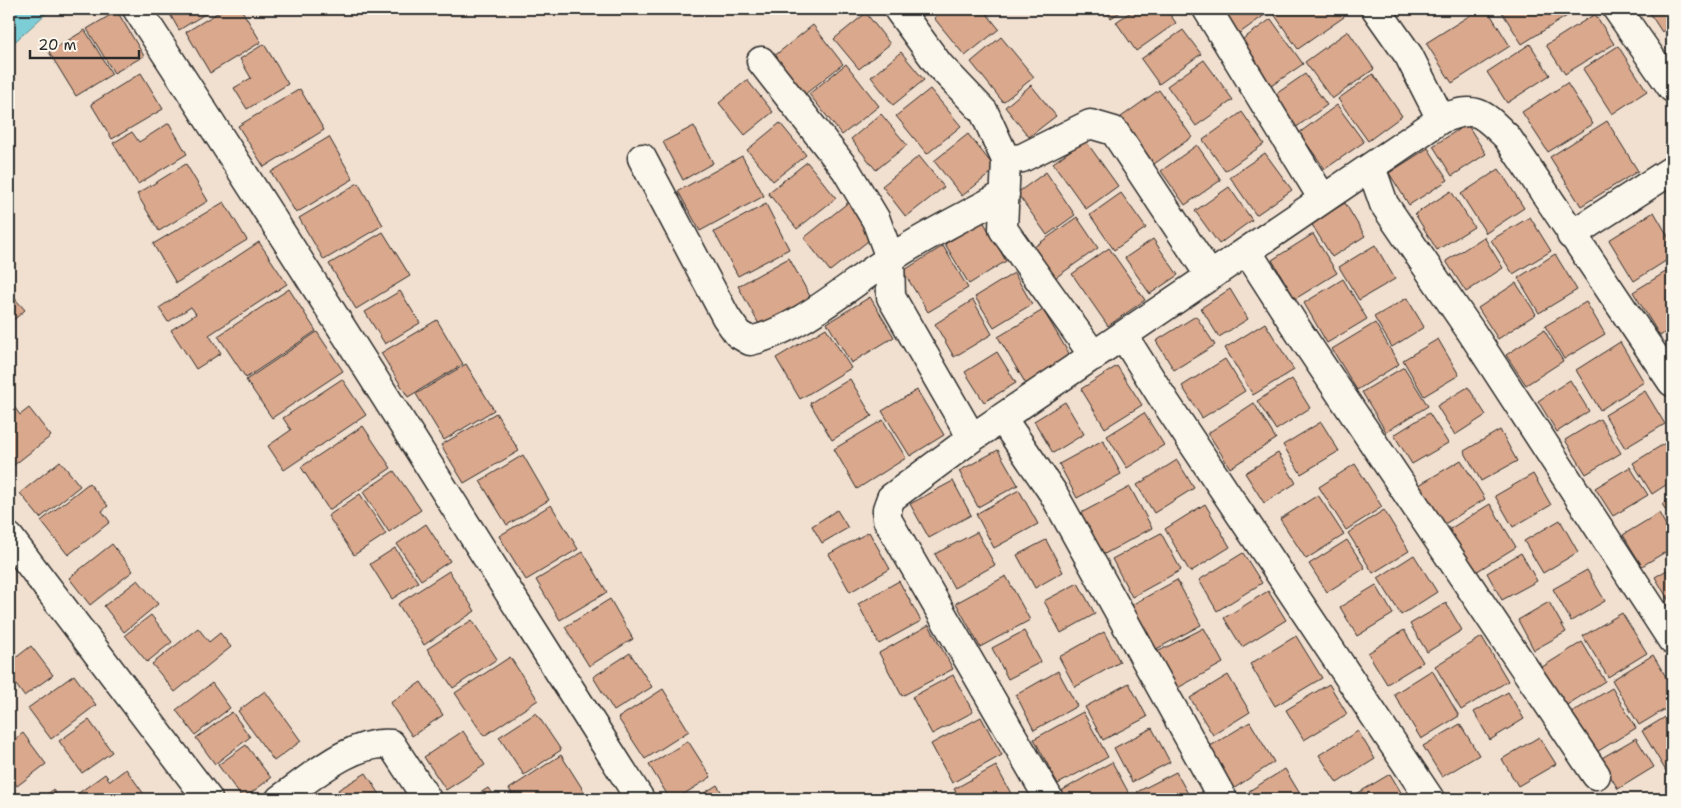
<svg xmlns="http://www.w3.org/2000/svg" width="1681" height="808" font-family="'Shantell Sans',sans-serif">
<rect width="100%" height="100%" fill="#f1dfcf"/>
<filter id="ink" filterUnits="userSpaceOnUse"><feTurbulence type="fractalNoise" baseFrequency=".02" numOctaves="2"/><feDisplacementMap in="SourceGraphic" scale="10" xChannelSelector="R" yChannelSelector="G"/><feConvolveMatrix kernelMatrix="1 2 1 2 8 2 1 2 1" color-interpolation-filters="sRGB"/></filter>
<g filter="url(#ink)">
<path fill="#7dcdd6" stroke="#5c8c92" d="M9,9H51L9,47Z"/>
<path fill="#daa88c" stroke="#2b2b2b" d="M167,9H213L179,30Z
M224,9H241L261,42L210,73L186,32Z
M946,9H983L999,29L965,56L934,18Z
M1104,9H1125L1111,18Z
M1135,9H1166L1176,23L1136,51L1116,22Z
M1219,9H1273L1237,35Z
M1281,9H1338L1344,17L1298,49L1274,14Z
M1480,9H1487L1510,46L1452,83L1426,43Z
M1500,9H1578L1522,44Z
M1647,9H1672V24L1662,32Z
M117,11L144,56L114,73L87,29Z
M866,13L890,44L859,69L834,39Z
M1595,14L1614,44L1565,74L1546,45Z
M1271,19L1303,64L1268,88L1236,44Z
M813,25L843,64L804,95L773,57Z
M85,30L112,74L76,96L49,52Z
M1183,30L1201,54L1159,84L1141,59Z
M1348,31L1374,69L1332,99L1305,62Z
M1001,37L1034,77L1003,102L971,62Z
M264,44L288,84L247,109L234,88L251,78L240,59Z
M1530,44L1550,75L1507,103L1487,72Z
M1618,46L1647,91L1612,114L1583,69Z
M901,52L924,80L893,105L871,77Z
M1204,60L1233,100L1196,126L1167,86Z
M846,64L879,106L842,135L809,94Z
M141,73L163,109L112,139L91,104Z
M1305,74L1327,105L1295,128L1273,96Z
M1373,74L1402,116L1368,141L1338,99Z
M747,80L773,112L745,135L719,103Z
M1567,83L1593,124L1548,152L1522,112Z
M1031,85L1056,116L1029,137L1005,107Z
M300,89L324,130L264,167L238,126Z
M930,89L961,126L927,154L896,116Z
M1159,90L1192,137L1154,164L1121,117Z
M1337,105L1364,142L1325,169L1299,133Z
M1242,112L1264,144L1225,171L1203,140Z
M881,114L907,145L876,170L851,139Z
M1607,121L1638,171L1581,206L1550,157Z
M169,123L187,154L138,184L113,143L132,132L139,142Z
M780,123L806,155L773,181L747,150Z
M1467,124L1486,154L1452,176L1433,146Z
M694,126L713,163L683,180L663,142Z
M968,134L996,169L962,196L934,161Z
M329,137L353,179L296,213L271,172Z
M1085,140L1118,186L1086,209L1053,163Z
M1197,145L1221,180L1185,205L1161,171Z
M1428,148L1448,180L1409,205L1389,173Z
M1265,153L1292,190L1256,215L1230,177Z
M742,156L764,196L700,231L678,191Z
M919,156L944,187L906,217L882,186Z
M807,162L836,198L797,229L768,193Z
M186,164L208,201L159,231L137,194Z
M1499,169L1524,208L1486,233L1461,194Z
M1046,172L1075,215L1047,235L1017,193Z
M358,183L383,225L324,260L299,218Z
M1229,187L1252,220L1219,244L1195,211Z
M1451,191L1474,227L1437,250L1415,214Z
M1121,193L1146,228L1114,250L1090,215Z
M850,201L877,234L830,271L804,238Z
M224,202L247,240L176,283L153,244Z
M1345,203L1365,236L1332,257L1311,223Z
M766,204L789,249L738,276L714,232Z
M1654,212L1672,243V257L1634,281L1609,240Z
M1077,217L1098,248L1055,278L1034,247Z
M1530,217L1551,251L1513,274L1491,240Z
M983,221L1006,261L969,284L945,244Z
M383,232L410,276L356,309L329,264Z
M1313,234L1337,273L1295,299L1272,260Z
M1484,237L1503,268L1466,292L1446,261Z
M1153,239L1178,275L1150,294L1125,258Z
M259,242L287,284L209,335L221,353L196,369L171,330L196,314L191,307L168,322L159,308Z
M1375,245L1395,279L1359,300L1339,267Z
M943,246L968,288L928,312L903,271Z
M1109,248L1145,300L1108,326L1072,274Z
M1555,254L1577,290L1539,313L1518,278Z
M789,258L811,298L760,326L738,286Z
M1672,268V328L1660,336L1633,292Z
M1014,273L1032,304L994,327L975,297Z
M1343,279L1367,319L1327,343L1304,303Z
M1516,283L1536,314L1498,339L1478,308Z
M289,289L316,331L246,378L218,336Z
M1230,289L1248,319L1219,337L1201,308Z
M400,291L420,323L385,344L365,312Z
M9,292L25,310L9,324Z
M870,297L894,337L851,363L827,323Z
M1407,298L1424,327L1392,347L1374,317Z
M973,300L992,334L954,357L935,324Z
M1586,302L1605,334L1564,359L1545,326Z
M1043,310L1071,357L1026,384L998,337Z
M1196,316L1215,345L1174,370L1156,341Z
M437,320L463,364L408,397L381,353Z
M1265,323L1294,370L1253,395L1225,348Z
M1375,323L1399,364L1357,390L1332,349Z
M826,328L851,368L800,399L776,358Z
M1544,330L1563,361L1526,385L1506,355Z
M317,332L343,371L272,418L246,380Z
M1438,339L1459,375L1424,396L1403,360Z
M1620,342L1644,382L1600,410L1576,370Z
M997,352L1016,383L984,402L965,372Z
M1225,359L1245,391L1202,418L1182,386Z
M466,364L494,410L444,440L416,394Z
M1117,366L1142,405L1105,428L1081,389Z
M1404,367L1428,406L1386,432L1362,392Z
M342,379L366,415L284,470L268,446L291,430L283,418Z
M850,379L872,416L832,440L810,403Z
M1292,379L1310,408L1276,430L1257,401Z
M1570,380L1589,411L1557,432L1538,401Z
M1468,387L1486,415L1455,435L1437,406Z
M917,390L944,435L910,456L882,411Z
M1645,391L1665,424L1625,448L1605,415Z
M1065,402L1084,434L1053,453L1034,421Z
M1254,403L1276,439L1230,468L1208,433Z
M12,404L20,415L29,408L51,436L9,469V407Z
M496,413L519,451L464,483L441,445Z
M1144,413L1164,445L1127,468L1107,436Z
M1429,413L1448,443L1412,464L1394,435Z
M1600,419L1621,453L1586,474L1565,440Z
M883,420L906,458L857,489L834,449Z
M1321,422L1339,451L1301,474L1283,445Z
M363,426L391,468L329,510L301,467Z
M1500,430L1517,461L1481,481L1464,451Z
M1672,439V481L1652,494L1633,463Z
M1103,440L1121,474L1077,498L1059,464Z
M998,450L1018,485L978,507L959,471Z
M1278,453L1296,483L1264,503L1245,473Z
M523,455L549,500L507,525L480,481Z
M1177,460L1194,488L1154,513L1137,485Z
M1461,460L1485,499L1443,525L1419,485Z
M60,461L80,486L40,518L20,493Z
M1355,464L1382,507L1346,530L1319,487Z
M1630,467L1648,495L1613,516L1595,488Z
M394,471L421,510L389,532L363,492Z
M1533,474L1551,505L1513,527L1495,496Z
M953,481L971,515L929,538L910,504Z
M89,483L108,506L102,511L110,522L68,555L41,521Z
M1130,487L1152,528L1101,556L1079,514Z
M1019,490L1038,524L994,548L976,514Z
M360,494L386,534L354,555L328,516Z
M1318,495L1344,535L1306,559L1280,519Z
M1672,498V520L1662,504Z
M1205,504L1230,547L1190,572L1165,529Z
M1490,504L1516,547L1471,575L1445,532Z
M551,505L578,549L526,580L499,536Z
M837,510L848,528L822,543L812,526Z
M1384,510L1409,551L1373,573L1348,533Z
M1659,513L1672,536V548L1642,566L1623,535Z
M1560,520L1578,552L1543,573L1524,541Z
M426,524L450,561L421,580L397,544Z
M869,532L890,569L850,592L829,554Z
M977,532L995,565L954,588L935,554Z
M1161,533L1181,570L1132,597L1112,559Z
M1046,540L1063,572L1035,588L1017,555Z
M1347,540L1365,568L1327,592L1309,564Z
M112,544L133,571L90,605L69,578Z
M395,548L418,582L392,599L370,564Z
M583,552L607,592L560,620L536,580Z
M1243,553L1262,583L1217,611L1199,580Z
M1521,553L1537,581L1502,600L1487,573Z
M1414,555L1437,592L1401,615L1378,578Z
M1672,567V606L1655,577Z
M1587,570L1605,601L1571,621L1553,589Z
M449,571L475,611L424,645L398,604Z
M1006,576L1030,620L980,647L956,603Z
M138,580L158,604L124,632L104,606Z
M1177,580L1201,625L1149,653L1126,608Z
M899,581L921,621L879,644L858,604Z
M1078,583L1095,614L1061,633L1044,601Z
M1376,585L1393,614L1357,636L1340,607Z
M1268,591L1286,620L1242,647L1224,618Z
M610,599L633,639L589,666L565,627Z
M1549,602L1566,632L1534,650L1518,620Z
M1446,603L1462,630L1427,652L1410,624Z
M1622,613L1647,653L1608,677L1583,636Z
M151,615L172,642L147,662L125,635Z
M472,620L497,659L453,688L427,649Z
M929,625L953,669L902,696L879,653Z
M198,628L209,642L220,633L231,647L175,692L152,664Z
M1204,628L1223,663L1174,690L1155,653Z
M1404,630L1423,662L1387,684L1368,653Z
M1024,631L1041,662L1008,679L992,648Z
M1104,632L1120,662L1075,687L1059,657Z
M1296,636L1322,678L1275,706L1250,664Z
M1482,637L1508,681L1461,710L1435,666Z
M1582,642L1605,681L1562,708L1539,669Z
M31,646L53,675L24,696L9,675V663Z
M630,653L652,687L614,711L593,677Z
M1653,655L1672,687V705L1639,725L1612,680Z
M510,657L538,700L484,736L455,693Z
M1432,670L1459,716L1421,739L1394,694Z
M1058,671L1077,706L1034,730L1016,695Z
M74,675L96,705L51,739L28,708Z
M953,675L973,712L932,734L912,697Z
M1228,675L1250,712L1213,735L1190,698Z
M421,682L443,715L412,736L390,703Z
M212,683L230,708L195,735L176,710Z
M1129,683L1147,717L1103,740L1085,707Z
M1329,684L1347,714L1304,740L1286,710Z
M1612,688L1636,728L1595,753L1571,713Z
M663,689L689,731L645,759L618,718Z
M265,691L301,741L274,761L238,711Z
M1508,692L1524,719L1490,740L1474,712Z
M232,712L250,737L215,764L196,738Z
M1083,712L1108,757L1058,784L1034,739Z
M536,713L561,750L524,775L499,737Z
M1672,713V774L1669,776L1642,731Z
M981,717L1002,755L952,783L931,744Z
M89,720L112,752L82,773L59,741Z
M1250,722L1274,762L1233,789L1207,748Z
M1460,724L1479,755L1442,777L1423,746Z
M1152,728L1170,762L1132,782L1114,748Z
M463,731L485,765L446,790L424,757Z
M1358,731L1375,759L1337,783L1319,755Z
M23,733L46,764L17,786L9,774V744Z
M1539,737L1556,764L1518,786L1502,759Z
M1636,738L1654,767L1618,789L1600,759Z
M688,741L711,777L676,799H670L649,765Z
M246,745L271,778L243,799L218,765Z
M561,755L587,796L582,799H516L509,789Z
M1112,762L1132,799H1065L1061,791Z
M996,766L1014,799H960L954,789Z
M126,769L146,797L143,799H79L76,795L105,774L110,781Z
M1285,769L1303,799H1254L1249,791Z
M1176,772L1191,799H1140L1137,792Z
M366,773L383,799H344L338,790Z
M1390,774L1405,799H1348Z
M717,785L726,799H695Z
M488,788L496,799H471Z
M53,790L60,799H40Z"/>
<g fill="none" stroke-linecap="round" stroke-linejoin="round">
<g stroke="#2b2b2b" stroke-width="31">
<path id="street" d="M137,9C308,270 472,536 640,799
M898,9L939,65L984,112L1006,160L1003,229L1094,356
M1207,9L1323,199
M1376,9L1409,56L1441,119
M1617,9L1672,88
M761,61L846,170L876,220L890,258L891,297L972,438
M642,158L726,317L738,334L750,341C799,330 846,287 888,260C925,235 966,216 1005,194
M1006,160L1022,158L1090,124L1114,131L1210,276
M1371,167L1384,204L1472,333L1672,640
M1571,235L1672,170
M1247,251L1297,329L1596,775
M1123,335L1166,403L1430,799
M1002,418L1053,493L1223,799
M9,537L208,799
M280,799C311,778 352,740 391,744L427,799
M1049,799L887,519V509L891,498L972,438L1441,119C1477,105 1481,112 1507,137L1672,382"/>
</g>
<use href="#street" stroke="#fbf7ec" stroke-width="28"/>
</g>
</g>
<rect width="1681" height="808" fill="none" stroke="#fbf7ec" stroke-width="30"/>
<rect x="15" y="15" width="1651" height="778" fill="none" stroke="#2b2b2b" stroke-width="2" filter="url(#ink)"/>
<path d="M30 50v8h109v-8" fill="none" stroke="#2b2b2b" stroke-width="2.5"/>
<text x="38" y="50" font-size="15" fill="#2b2b2b" stroke="#fbf7ec" stroke-width="4" paint-order="stroke">20 m</text>
</svg>
